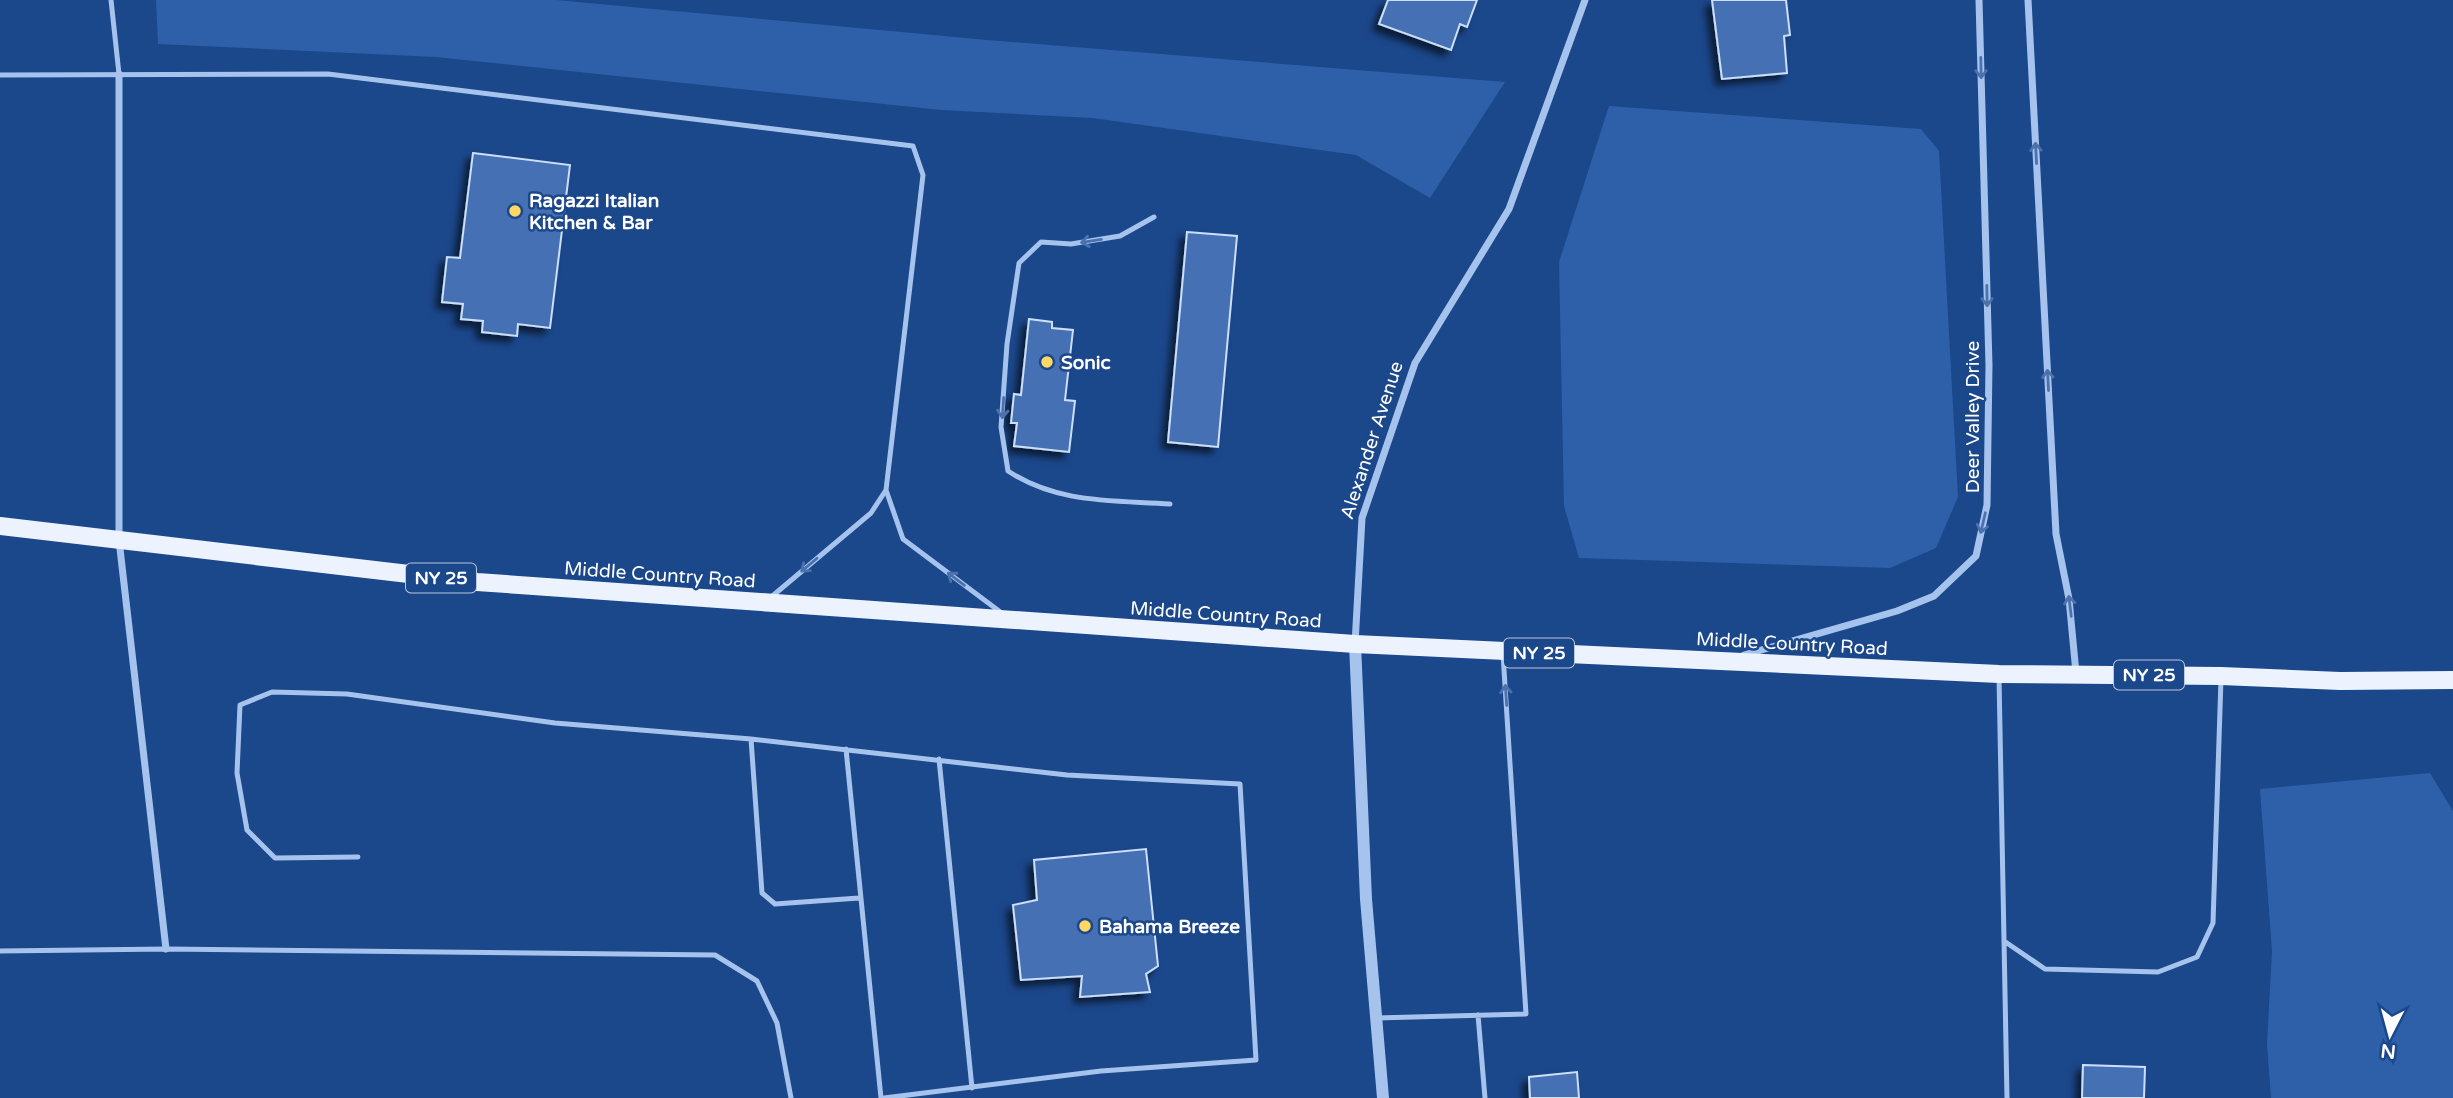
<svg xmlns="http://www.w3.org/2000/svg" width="2453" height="1098" font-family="'Varela Round',sans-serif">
<defs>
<filter id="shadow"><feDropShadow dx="-6" dy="6" stdDeviation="3.5" flood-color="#0009"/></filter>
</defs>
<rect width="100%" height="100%" fill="#1b478b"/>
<path fill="#2e60a9" d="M156,0H556L987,40L1505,82L1430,198L1356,155L1093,118L941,110L436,57L158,44Z
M1609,106L1921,129L1939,151L1958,497L1936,548L1890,568L1579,558L1564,506L1559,262Z
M2430,773L2453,811V1098H2271L2267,1044L2272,951L2260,789Z"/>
<path fill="#4470b3" stroke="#ccdff9" stroke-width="2" filter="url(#shadow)" d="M1388,0H1477L1467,27L1460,24L1451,50L1379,24Z
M1712,0H1786L1790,35L1784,36L1787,73L1722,79Z
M473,153L570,165L550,328L518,324L517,336L482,332L483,321L461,319L463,304L442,302L447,257L460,258Z
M1187,232L1237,236L1218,447L1168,442Z
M1029,319L1052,322V328L1073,330L1065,400L1075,401L1069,452L1014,446L1017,423H1011L1014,394L1021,395Z
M1146,849L1158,966L1146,974L1150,992L1080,997L1082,976L1021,980L1013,905L1037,900L1034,860Z
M2083,1065L2145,1067L2144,1098H2082Z
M1577,1072L1579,1098H1530L1529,1077Z"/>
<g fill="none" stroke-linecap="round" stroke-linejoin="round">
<path stroke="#a6c3ed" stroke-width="5" d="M111,0L119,74
M0,75L328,74L913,146L923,175L886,490
M1154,217L1120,236L1071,244L1041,242L1019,263L1007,344L1001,427L1008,471C1058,504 1113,500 1170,504
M770,598L871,513L886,490L903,539L1003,614
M1999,677L2007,1098
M751,739L762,893L775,904L859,898
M846,749L881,1098
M939,759L972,1088
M358,857L275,858L247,830L237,773L240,705L272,692L347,694L555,723L751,739L1067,775L1240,784L1256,1060L1101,1071L884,1098
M2004,941L2045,969L2158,972L2197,957L2213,923L2221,679
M0,951L166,949L715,955L757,981L777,1023L791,1098
M1478,1015L1485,1098
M1376,1018L1526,1014L1503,654"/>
<path stroke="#a6c3ed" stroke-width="7" d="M2028,0L2056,534L2069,599L2076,673
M119,74V540L166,949
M1355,644L1362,518L1415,363L1509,209L1585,0
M1744,655L1897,611L1934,596L1976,556L1987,505L1989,365L1979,0"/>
<path stroke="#a6c3ed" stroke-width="12" d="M1355,644L1366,899L1383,1098"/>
<path stroke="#ecf3ff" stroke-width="18" d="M0,526L477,582L1355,644L1999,674L2221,676L2340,681L2453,680"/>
</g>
<defs><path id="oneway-shaft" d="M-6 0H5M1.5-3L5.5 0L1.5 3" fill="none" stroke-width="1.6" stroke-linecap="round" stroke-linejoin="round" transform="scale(1.75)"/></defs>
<g stroke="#4c72ad">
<use href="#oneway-shaft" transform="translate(1981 68) rotate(89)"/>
<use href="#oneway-shaft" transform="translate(2036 153) rotate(-93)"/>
<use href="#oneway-shaft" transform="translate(1091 241) rotate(171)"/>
<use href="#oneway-shaft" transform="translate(1987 296) rotate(89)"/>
<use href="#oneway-shaft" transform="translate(2048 380) rotate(-93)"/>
<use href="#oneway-shaft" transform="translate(1003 408) rotate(94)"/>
<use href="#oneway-shaft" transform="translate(1983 523) rotate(103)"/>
<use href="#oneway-shaft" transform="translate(809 565) rotate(140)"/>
<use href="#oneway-shaft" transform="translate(956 579) rotate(-143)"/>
<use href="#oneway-shaft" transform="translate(2070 606) rotate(-97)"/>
<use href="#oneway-shaft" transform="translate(1506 695) rotate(-94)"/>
</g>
<g fill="#fed863" stroke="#1b478b" stroke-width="2.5">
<circle cx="515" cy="211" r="7"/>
<circle cx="1047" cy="362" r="7"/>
<circle cx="1085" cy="926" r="7"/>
</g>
<g text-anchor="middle" stroke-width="5" stroke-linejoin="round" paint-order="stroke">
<g fill="#1b478b" stroke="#bbc8dc" stroke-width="2">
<rect x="406" y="563.5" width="70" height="29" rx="5"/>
<rect x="1504" y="638.5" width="70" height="29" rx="5"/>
<rect x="2114" y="660.5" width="70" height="29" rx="5"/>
</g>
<g font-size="18" font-weight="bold" fill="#fff">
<text x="441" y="584">NY 25</text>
<text x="1539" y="659">NY 25</text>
<text x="2149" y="681">NY 25</text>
</g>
<g font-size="19" font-weight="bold" fill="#fff" stroke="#1b478b" text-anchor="start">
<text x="529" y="207">Ragazzi Italian<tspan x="529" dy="22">Kitchen &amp; Bar</tspan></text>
<text x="1061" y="369">Sonic</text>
<text x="1099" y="933">Bahama Breeze</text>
</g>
<g font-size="19" fill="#fff" stroke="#1b478b">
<text transform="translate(1972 417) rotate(-90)" y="7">Deer Valley Drive</text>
<text transform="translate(1371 440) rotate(-72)" y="7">Alexander Avenue</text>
<text transform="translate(660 574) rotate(4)" y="7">Middle Country Road</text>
<text transform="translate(1226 614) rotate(4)" y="7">Middle Country Road</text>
<text transform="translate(1792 643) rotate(3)" y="7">Middle Country Road</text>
</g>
</g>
<g transform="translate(2390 1035) rotate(186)" stroke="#1b478b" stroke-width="5" paint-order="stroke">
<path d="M0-5L12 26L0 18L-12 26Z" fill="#ffffff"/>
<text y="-10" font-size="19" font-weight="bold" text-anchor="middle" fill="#ffffff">N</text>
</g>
</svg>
